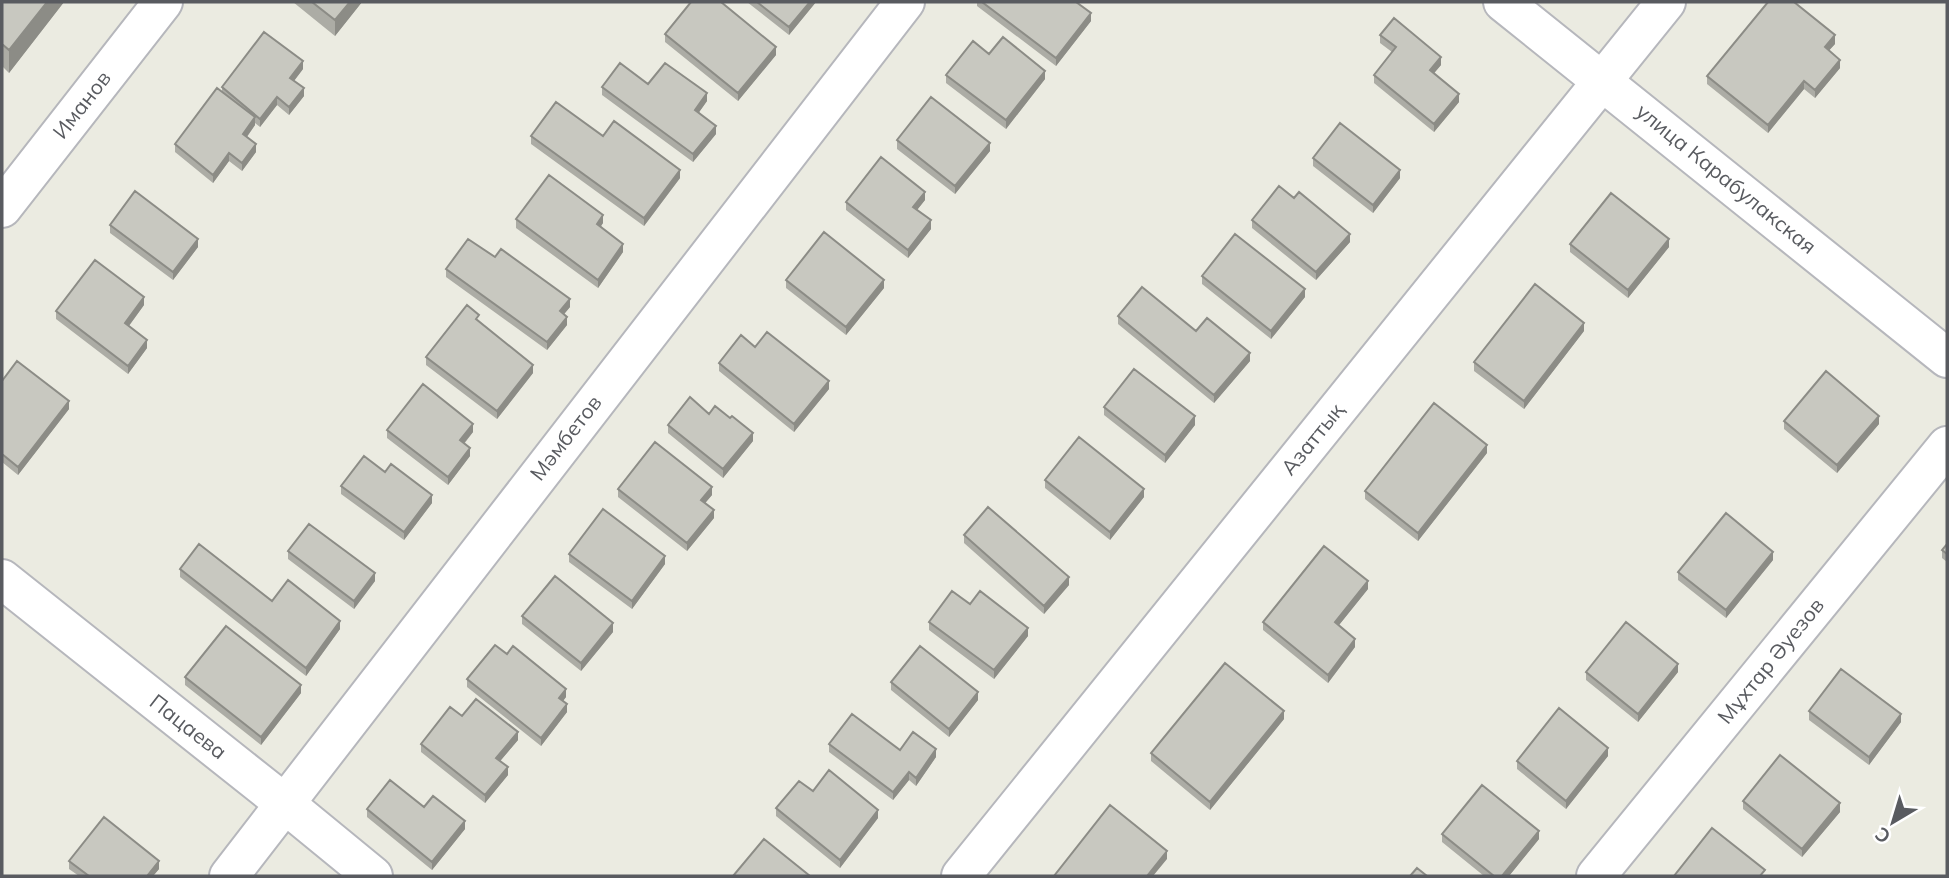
<svg xmlns="http://www.w3.org/2000/svg" width="1949" height="878" font-family="Mulish,sans-serif">
<rect width="100%" height="100%" fill="#ebebe1"/>
<g fill="none" stroke-linecap="round" stroke-linejoin="round">
<g stroke="#b6b7bc" stroke-width="42">
<path id="minor" d="M1503,2L1947,358
M2,208L163,2
M2,579L284,803L373,876
M229,876L905,2
M961,876L1666,2
M1596,876L1947,446"/>
</g>
<use href="#minor" stroke="#fff" stroke-width="38"/>
</g>
<path fill="#acaca5" d="M2,2H64L9,73L2,66Z
M293,2H362L335,36Z
M747,2H816L789,35Z
M977,2H1076L1091,21L1056,66L977,6Z
M665,34L776,55L738,101L665,42Z
M1380,35L1441,65L1434,73L1459,102L1434,132L1374,83V75L1392,52L1380,43Z
M1835,44L1829,50L1840,68L1815,98L1804,89L1768,133L1707,84V76Z
M989,54L1045,79L1006,129L946,83V75Z
M303,69L294,81L304,96L289,115L277,105L260,127L255,123V125L247,137L256,152L242,171L229,161L213,183L175,152V144L222,92V87Z
M648,84L707,101L699,112L716,134L693,162L602,95V87Z
M531,136H603L680,178L644,226L531,144Z
M897,140L990,151L955,194L897,149Z
M1313,158L1400,178L1373,213L1313,166Z
M925,200L917,210L931,229L908,258L846,210V202Z
M516,219L603,223L601,226L623,252L598,288L516,228Z
M1252,220L1350,242L1316,280L1252,228Z
M110,225L198,247L173,280L110,233Z
M1570,244L1669,247L1628,298L1570,252Z
M446,269L570,307L564,314L567,325L547,350L446,277Z
M1202,276L1305,297L1271,339L1202,284Z
M786,280L884,288L846,335L786,288Z
M144,305L129,326L147,348L128,374L56,319V311Z
M1118,316L1196,331L1250,361L1214,403L1118,324Z
M479,322L533,373L497,419L426,365V357Z
M1584,331L1524,409L1474,371V362Z
M719,363L829,389L794,432L719,371Z
M2,381L69,409L18,475L2,462Z
M1104,407L1195,425L1165,463L1104,415Z
M709,414L753,441L723,478L668,433V425Z
M1784,421L1879,424L1837,473L1784,429Z
M387,430L473,432L464,444L470,456L448,485L387,438Z
M1487,453L1418,541L1365,499V491Z
M385,472L432,503L404,540L341,494V486Z
M1045,480L1144,497L1110,540L1045,488Z
M618,489L712,495L705,503L714,518L687,551L618,497Z
M964,535L1069,585L1044,614L964,543Z
M1947,544V562L1942,558V550Z
M288,551L375,581L354,609L288,559Z
M569,554L665,564L632,609L569,562Z
M1773,560L1726,618L1678,580V572Z
M180,569L272,601L340,629L306,676L180,577Z
M1368,589L1339,625L1355,647L1328,683L1263,630V622Z
M970,604L1028,636L994,679L929,630V622Z
M522,616L613,632L581,671L522,624Z
M507,654L566,697L563,701L567,712L541,746L467,687V679Z
M1586,672H1678L1638,722L1586,680Z
M185,677L301,693L261,745L185,685Z
M891,682L978,700L949,737L891,690Z
M1809,711L1901,722L1869,765L1809,720Z
M462,716L518,740L500,761L508,775L485,803L421,752V744Z
M1284,719L1210,810L1151,761V753Z
M829,744L900,750L936,757L916,786L909,780L893,800L829,752Z
M1608,756L1566,809L1517,769V761Z
M813,791L878,818L840,868L776,816V808Z
M1743,801L1840,812L1802,857L1743,809Z
M424,807L465,829L432,870L367,817V809Z
M1442,834L1539,839L1509,876H1484L1442,842Z
M69,861L159,869L153,876H79L69,869Z"/>
<path fill="#8c8c86" d="M47,2H64L9,73V50Z
M350,2H362L335,36V20Z
M810,2H816L789,35V27Z
M1091,13V21L1056,66V58Z
M1835,35V44L1825,55V47Z
M776,47V55L738,101V93Z
M1441,57V65L1430,78V70Z
M1840,60V68L1815,98V90Z
M303,61V69L290,86V78Z
M1045,71V79L1006,129V120Z
M1804,81V89L1768,133V125Z
M304,88V96L289,115V107Z
M707,93V101L695,118V110Z
M1459,94V102L1434,132V124Z
M277,97V105L260,127V119Z
M255,117V125L243,142V134Z
M716,126V134L693,162V154Z
M990,143V151L955,194V186Z
M256,144V152L242,171V163Z
M229,153V161L213,183V175Z
M680,170V178L644,226V218Z
M1400,170V178L1373,213V205Z
M925,192V200L913,215V207Z
M603,215V223L597,232V224Z
M931,220V229L908,258V250Z
M1350,234V242L1316,280V272Z
M198,239V247L173,280V272Z
M1669,239V247L1628,298V290Z
M623,244V252L598,288V280Z
M884,280V288L846,335V327Z
M1305,289V297L1271,339V331Z
M144,297V305L125,331V323Z
M570,299V307L560,319V311Z
M567,317V325L547,350V342Z
M1584,323V331L1524,409V401Z
M147,340V348L128,374V366Z
M1250,353V361L1214,403V395Z
M533,365V373L497,419V411Z
M829,381V389L794,432V424Z
M69,401V409L18,475V467Z
M1195,416V425L1165,463V455Z
M1879,416V424L1837,473V465Z
M473,424V432L460,448V440Z
M753,433V441L723,478V469Z
M1487,445V453L1418,541V533Z
M470,448V456L448,485V477Z
M712,487V495L701,508V500Z
M1144,489V497L1110,540V532Z
M432,495V503L404,540V532Z
M714,510V518L687,551V543Z
M1773,552V560L1726,618V610Z
M665,556V564L632,609V601Z
M375,573V581L354,609V601Z
M1069,577V585L1044,614V606Z
M1368,581V589L1335,630V622Z
M340,621V629L306,676V668Z
M613,623V632L581,671V663Z
M1028,628V636L994,679V670Z
M1355,639V647L1328,683V675Z
M1678,664V672L1638,722V714Z
M301,685V693L261,745V737Z
M566,689V697L559,706V698Z
M978,692V700L949,737V729Z
M567,704V712L541,746V738Z
M1284,711V719L1210,810V802Z
M1901,714V722L1869,765V757Z
M518,732V740L496,766V758Z
M1608,748V756L1566,809V801Z
M936,749V757L916,786V778Z
M508,767V775L485,803V795Z
M909,772V780L893,800V792Z
M1840,803V812L1802,857V849Z
M878,810V818L840,868V860Z
M465,821V829L432,870V862Z
M1539,831V839L1509,876H1502Z
M1167,851V859L1153,876H1147Z
M159,861V869L153,876H147Z"/>
<path fill="#c8c8c0" stroke="#8c8c86" stroke-width="2" d="M2,2H47L9,50L2,44Z
M312,2H350L335,20Z
M691,2H721L776,47L738,93L665,34Z
M757,2H810L789,27Z
M982,2H1076L1091,13L1056,58Z
M1768,2H1794L1835,35L1825,47L1840,60L1815,90L1804,81L1768,125L1707,76Z
M1394,18L1441,57L1430,70L1459,94L1434,124L1374,75L1396,47L1380,35Z
M264,32L303,61L290,78L304,88L289,107L277,97L260,119L222,87Z
M1003,37L1045,71L1006,120L946,75L973,41L989,54Z
M620,63L648,84L665,63L707,93L695,110L716,126L693,154L602,87Z
M217,88L255,117L243,134L256,144L242,163L229,153L213,175L175,144Z
M931,97L990,143L955,186L897,140Z
M556,102L603,136L614,121L680,170L644,218L531,136Z
M1340,123L1400,170L1373,205L1313,158Z
M881,157L925,192L913,207L931,220L908,250L846,202Z
M549,175L603,215L597,224L623,244L598,280L516,219Z
M1279,186L1294,198L1299,192L1350,234L1316,272L1252,220Z
M135,191L198,239L173,272L110,225Z
M1611,193L1669,239L1628,290L1570,244Z
M824,232L884,280L846,327L786,280Z
M1235,234L1305,289L1271,331L1202,276Z
M468,239L495,257L501,249L570,299L560,311L567,317L547,342L446,269Z
M95,260L144,297L125,323L147,340L128,366L56,311Z
M1535,284L1584,323L1524,401L1474,362Z
M1142,287L1196,331L1207,318L1250,353L1214,395L1118,316Z
M467,305L479,315L476,319L533,365L497,411L426,357Z
M767,332L829,381L794,424L719,363L741,335L755,347Z
M17,361L69,401L18,467L2,454V381Z
M1134,369L1195,416L1165,455L1104,407Z
M1826,371L1879,416L1837,465L1784,421Z
M423,384L473,424L460,440L470,448L448,477L387,430Z
M690,397L709,414L715,406L730,418L732,416L753,433L723,469L668,425Z
M1434,403L1487,445L1418,533L1365,491Z
M1079,437L1144,489L1110,532L1045,480Z
M655,442L712,487L701,500L714,510L687,543L618,489Z
M364,456L385,472L391,464L432,495L404,532L341,486Z
M988,507L1069,577L1044,606L964,535Z
M603,509L665,556L632,601L569,554Z
M1726,513L1773,552L1726,610L1678,572Z
M309,524L375,573L354,601L288,551Z
M199,544L272,601L288,580L340,621L306,668L180,569Z
M1947,544V554L1942,550Z
M1324,546L1368,581L1335,622L1355,639L1328,675L1263,622Z
M555,576L613,623L581,663L522,616Z
M952,591L970,604L980,591L1028,628L994,670L929,622Z
M1626,622L1678,664L1638,714L1586,672Z
M226,626L301,685L261,737L185,677Z
M495,645L507,654L513,646L566,689L559,698L567,704L541,738L467,679Z
M920,646L978,692L949,729L891,682Z
M1225,663L1284,711L1210,802L1151,753Z
M1841,669L1901,714L1869,757L1809,711Z
M476,699L518,732L496,758L508,767L485,795L421,744L450,707L462,716Z
M1559,708L1608,748L1566,801L1517,761Z
M852,714L900,750L913,732L936,749L916,778L909,772L893,792L829,744Z
M1780,755L1840,803L1802,849L1743,801Z
M829,770L878,810L840,860L776,808L799,781L813,791Z
M390,780L424,807L433,796L465,821L432,862L367,809Z
M1482,785L1539,831L1502,876H1494L1442,834Z
M1110,805L1167,851L1147,876H1054Z
M104,817L159,861L147,876H89L69,861Z
M1712,828L1765,870L1760,876H1674Z
M764,839L810,876H733Z
M1417,868L1427,876H1410Z"/>
<g text-anchor="middle" stroke-width="7" stroke-linejoin="round" paint-order="stroke">
<g font-size="21" fill="#595b60" stroke="#fff">
<text transform="translate(82 105) rotate(-52)" y="7">Иманов</text>
<text transform="translate(1726 179) rotate(39)" y="7">улица Карабулакская</text>
<text transform="translate(566 438) rotate(-52)" y="7">Мәмбетов</text>
<text transform="translate(1313 439) rotate(-51)" y="7">Азаттық</text>
<text transform="translate(1771 661) rotate(-51)" y="7">Мұхтар Әуезов</text>
<text transform="translate(188 727) rotate(38)" y="7">Пацаева</text>
</g>
</g>
<rect width="1949" height="878" fill="none" stroke="#595b60" stroke-width="7"/>
<g transform="translate(1893 822) rotate(218)" stroke="#ffffff" stroke-width="5" paint-order="stroke">
<path d="M0-5L12 26L0 18L-12 26Z" fill="#595b60"/>
<text y="-10" font-size="19" font-weight="bold" text-anchor="middle" fill="#595b60">С</text>
</g>
</svg>
